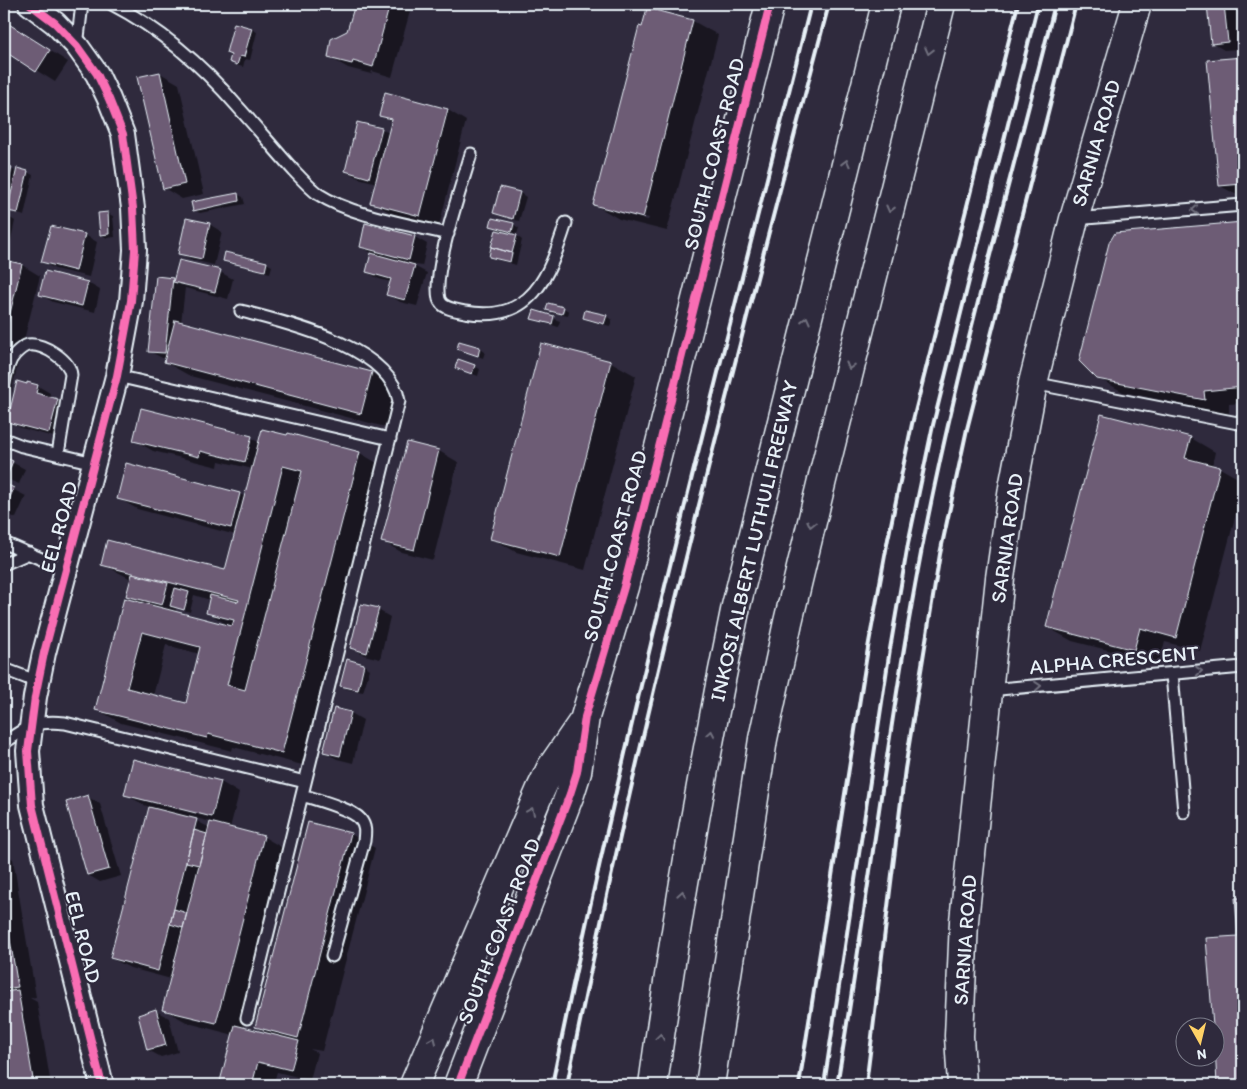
<svg xmlns="http://www.w3.org/2000/svg" width="1247" height="1089" font-family="Itim,sans-serif">
<rect width="100%" height="100%" fill="#2f2a3d"/>
<filter id="ink" filterUnits="userSpaceOnUse"><feTurbulence type="fractalNoise" baseFrequency=".02" numOctaves="2"/><feDisplacementMap in="SourceGraphic" scale="10" xChannelSelector="R" yChannelSelector="G"/><feConvolveMatrix kernelMatrix="1 2 1 2 8 2 1 2 1" color-interpolation-filters="sRGB"/></filter>
<g filter="url(#ink)">
<path fill="#0007" fill-rule="evenodd" d="M356,4H412L392,77L372,71L371,74L348,68L329,57L348,32Z
M1208,4H1236L1240,49L1224,50L1212,43Z
M648,10L693,21L718,35L667,231L619,219L595,205ZM620,211L649,218L648,220L620,213Z
M4,21L68,62L55,82L4,50Z
M251,29L257,32L250,60L245,59L243,67L236,65L230,62L232,56L227,53Z
M1243,58V196H1239L1220,186L1209,61Z
M160,73L179,84L204,194L182,199L164,188Z
M448,110L466,121L439,226L391,213L372,202L377,183L358,178L346,171L382,129L390,134L393,122L380,115Z
M4,167L18,172H27L33,175L24,216L10,211V212L4,211Z
M500,189L520,193L526,197L519,221L500,216L494,213Z
M237,194L243,197L245,204L200,213L194,210Z
M107,213L113,216L115,237L107,238L101,234Z
M4,214L15,221L10,244L4,242Z
M1243,223V403L1229,404V414L1123,392L1098,378L1116,234Z
M209,224L222,232L214,265L192,260L179,253Z
M513,224L519,228L517,234L497,229L492,225Z
M51,227L85,235L97,242L89,277L55,269L43,262Z
M497,231L517,236L522,240L516,265L496,259L490,256Z
M415,237L427,244L422,266L410,264L427,273L417,306L400,302L388,294L391,282L379,279L367,272L372,253L361,247Z
M224,260L266,263L272,266L270,273L230,263Z
M4,261L22,265L40,276L5,416H4Z
M220,272L233,279L228,299L185,288L181,323L372,373L396,387L385,427L190,376L165,362L166,358H162L149,351L173,279L175,280Z
M46,273L88,283L100,290L95,312L53,302L41,295Z
M563,308L569,311L568,316L553,313L548,309Z
M534,312L560,321L558,327L533,318Z
M606,316L612,320L610,326L590,321L584,318Z
M542,344L611,362L636,376L585,570L516,552L491,538Z
M479,348L485,352L483,358L458,349Z
M474,366L480,369L478,376L457,368Z
M38,386L50,393L49,398L58,400L70,407L61,439L21,428L8,421Z
M251,438L260,443L360,453L384,467L306,766L233,747L232,751L121,723L96,709L139,602L127,595L131,579L102,564L226,572L236,535L137,509L118,498L127,465L240,494L245,497L253,469L219,461L218,467L153,451L134,440ZM194,595L210,600L207,612L229,626L175,612L176,608L190,612ZM166,645L200,654L187,704L153,696Z
M1191,438L1215,452L1212,466L1220,468L1243,481V487L1200,651L1165,642L1159,663L1072,641L1047,627Z
M407,443L439,451L458,462L433,560L401,552L382,541Z
M4,458L25,469L19,484L4,478Z
M4,485L26,496L16,518L4,513Z
M4,604L11,613L4,618Z
M378,610L390,617L380,659L364,655L352,647Z
M364,665L370,669L363,692L347,689L342,685Z
M335,709L351,713L363,720L353,763L337,759L324,752Z
M221,782L239,793L230,828L264,837L288,851L243,1028L269,1034L256,1027L351,834L375,848L322,1051L310,1049L317,1053L310,1080L277,1072L273,1085H221L234,1035L188,1023L163,1009L171,979L130,968L111,958L150,807L144,805L125,794ZM192,817L211,822L210,828L191,818Z
M88,797L100,804L121,876L100,882L88,875Z
M4,854L13,859L36,997L30,998L37,1002L51,1085H4Z
M1243,899V1085H1218L1207,939L1239,937L1236,900Z
M156,1011L169,1018L178,1052L161,1057L148,1050L139,1015Z"/>
<path fill="#6d5b75" stroke="#e8f1f8" fill-rule="evenodd" d="M355,4H390L373,67L353,61L352,64L328,58L331,39L347,31Z
M1207,4H1224L1228,42L1211,44Z
M647,8L693,20L643,218L593,205L639,26L642,27Z
M4,21L50,50L36,72L4,51Z
M234,23L252,28L244,57L240,56L237,65L229,62L231,55L226,53Z
M1243,57V184L1219,186L1207,60Z
M160,72L185,184L163,189L137,77Z
M385,92L448,109L420,216L370,203L392,119L379,116Z
M357,122L382,128L369,178L345,171Z
M4,165L12,167L4,210Z
M17,168L28,171L18,213L7,211Z
M500,187L520,192L513,219L493,213Z
M238,193L239,201L193,211L191,202Z
M108,212L109,234L100,235L98,213Z
M186,218L210,223L202,259L178,254Z
M492,218L514,223L512,232L490,226Z
M1243,222V387L1204,391L1205,400L1097,379L1079,361L1109,243L1115,233Z
M365,223L415,236L409,260L360,247Z
M51,226L85,234L76,271L41,262Z
M496,230L517,235L512,253L491,247Z
M491,247L512,253L510,262L489,257Z
M225,252L267,262L265,271L223,261Z
M371,253L415,265L405,300L386,295L391,279L366,272Z
M4,260L22,264L4,338Z
M179,260L221,270L215,292L173,282Z
M45,271L88,282L82,306L39,295Z
M156,276L173,278L165,353L148,352Z
M548,303L564,307L562,314L546,310Z
M534,310L554,316L552,324L531,319Z
M585,310L607,315L604,324L583,318Z
M175,320L372,372L361,414L164,362Z
M459,341L480,347L478,356L457,349Z
M541,343L611,361L560,557L490,539Z
M458,359L475,365L472,374L455,368Z
M17,381L27,384V382L38,385L36,393L58,399L49,433L7,422Z
M141,408L252,436L245,462L200,451L199,457L133,441Z
M1101,414L1191,437L1185,458L1220,467L1176,638L1140,628L1134,650L1046,627Z
M262,429L287,435L288,433L360,452L282,753L208,734L207,738L95,710L124,598L232,626L234,620L206,613L210,595L238,602L239,600L101,565L107,540L225,570ZM283,466L302,471L245,690L227,685ZM142,632L200,647L186,703L127,688Z
M407,442L439,450L414,550L381,542Z
M4,457L13,461L6,478L4,477Z
M126,463L240,493L231,528L117,499Z
M4,483L14,488L4,511Z
M132,574L168,583L162,605L126,596Z
M175,588L189,592L184,610L170,606Z
M361,604L379,608L367,653L350,648Z
M347,659L364,664L358,690L340,686Z
M334,708L351,712L340,756L323,752Z
M1240,742H1243V778Z
M133,759L221,781L212,817L124,795Z
M88,795L109,869L87,875L66,802Z
M149,807L197,819L158,971L110,958Z
M210,822L264,836L216,1023L162,1010Z
M308,822L351,833L298,1038L255,1027Z
M194,830L207,834L199,865L186,862Z
M1235,898H1243V1085H1217L1214,1026H1213L1206,938L1238,936Z
M4,904L18,987L4,989Z
M174,909L187,913L183,928L170,924Z
M18,990L34,1085H4V992Z
M156,1009L166,1045L147,1050L138,1015Z
M235,1025L299,1041L291,1070L258,1062L252,1085H219Z"/>
<g fill="none" stroke-linecap="round" stroke-linejoin="round">
<g stroke="#e8f1f8" stroke-width="15">
<path id="service" d="M112,4C160,29 203,66 238,107C258,129 276,151 296,173C303,180 310,188 318,194C352,216 408,224 448,234
M77,46L82,4
M471,154C462,185 432,271 439,299C442,309 456,310 465,312C532,324 549,276 566,223
M1074,219L1243,205
M241,311C286,323 390,346 399,401L247,1018
M117,376L390,439
M4,383C6,373 8,361 15,354C19,350 23,346 28,345C43,343 70,360 71,375L58,454
M1033,383L1243,424
M4,439L22,446L94,463
M4,543L67,570
M4,564L29,553
M4,669L38,682
M1172,674L1184,812
M989,690L1243,667
M4,743C28,726 35,720 65,723L305,782
M302,795C314,799 352,809 360,819C366,826 365,833 364,841L332,956"/>
</g>
<g stroke="#e8f1f8" stroke-width="26">
<path id="minor" d="M30,4L55,23L77,46L97,74L109,99L123,134L133,208L135,250L131,301L117,376L44,653L35,697L28,751L32,805L102,1085"/>
</g>
<g stroke="#e8f1f8" stroke-width="31">
<path id="tertiary" d="M414,1085L540,791L551,768L582,723
M458,1085L570,794L577,772L585,717L624,587L770,4"/>
</g>
<g stroke="#e8f1f8" stroke-width="31">
<path id="secondary" d="M962,1085L959,1036L964,921L1000,578L1013,488L1033,383L1074,219L1137,4"/>
</g>
<g stroke="#e8f1f8" stroke-width="31">
<path id="motorway" d="M653,1085C675,925 703,765 736,606L886,4
M710,1085L763,739L788,622L822,480L941,4"/>
</g>
<use href="#service" stroke="#2f2a3d" stroke-width="11"/>
<use href="#minor" stroke="#2f2a3d" stroke-width="22"/>
<use href="#tertiary" stroke="#2f2a3d" stroke-width="28"/>
<use href="#secondary" stroke="#2f2a3d" stroke-width="28"/>
<use href="#motorway" stroke="#2f2a3d" stroke-width="28"/>
<path stroke="#e8f1f8" stroke-width="4" d="M552,1085C626,722 721,363 811,4
M567,1085C640,721 734,362 829,4
M799,1085L868,648L888,539L912,424L1018,4
M824,1085L890,649L908,544L933,425L1038,4
M837,1085C867,907 888,726 922,548C957,365 1010,185 1055,4
M866,1085L905,769L940,554L967,429L1076,4"/>
<g stroke="#2f2a3d" stroke-width="11">
<path id="cycleway" d="M30,4L55,23L77,46L97,74L109,99L123,134L133,208L135,250L131,301L117,376L44,653L35,697L28,751L32,805L102,1085
M458,1085L570,794L577,772L585,717L624,587L770,4"/>
</g>
<use href="#cycleway" stroke="#f96db3" stroke-width="8"/>
</g>
<defs><path id="oneway-chevron" d="M-2-3.5L2.5 0L-2 3.5" fill="none" stroke-width="1.6" stroke-linecap="round" stroke-linejoin="round" transform="scale(1.25)"/></defs>
<g stroke="#70707e">
<use href="#oneway-chevron" transform="translate(929 51) rotate(104)"/>
<use href="#oneway-chevron" transform="translate(846 163) rotate(-76)"/>
<use href="#oneway-chevron" transform="translate(890 209) rotate(104)"/>
<use href="#oneway-chevron" transform="translate(1195 210) rotate(175)"/>
<use href="#oneway-chevron" transform="translate(806 320) rotate(-76)"/>
<use href="#oneway-chevron" transform="translate(850 366) rotate(104)"/>
<use href="#oneway-chevron" transform="translate(811 524) rotate(103)"/>
<use href="#oneway-chevron" transform="translate(1199 671) rotate(-5)"/>
<use href="#oneway-chevron" transform="translate(1038 686) rotate(-5)"/>
<use href="#oneway-chevron" transform="translate(711 734) rotate(-80)"/>
<use href="#oneway-chevron" transform="translate(531 811) rotate(-67)"/>
<use href="#oneway-chevron" transform="translate(682 894) rotate(-80)"/>
<use href="#oneway-chevron" transform="translate(660 1037) rotate(-82)"/>
<use href="#oneway-chevron" transform="translate(433 1040) rotate(-67)"/>
</g>
</g>
<g text-anchor="middle" stroke-width="4" stroke-linejoin="round" paint-order="stroke">
<g font-size="21" fill="#e8f1f8" stroke="#2f2a3d">
<text transform="translate(1096 143) rotate(-74)" y="7">SARNIA ROAD</text>
<text transform="translate(714 154) rotate(-76)" y="7">SOUTH COAST ROAD</text>
<text transform="translate(59 527) rotate(-75)" y="7">EEL ROAD</text>
<text transform="translate(1007 538) rotate(-82)" y="7">SARNIA ROAD</text>
<text transform="translate(754 541) rotate(-77)" y="7">INKOSI ALBERT LUTHULI FREEWAY</text>
<text transform="translate(615 546) rotate(-75)" y="7">SOUTH COAST ROAD</text>
<text transform="translate(1114 660) rotate(-5)" y="7">ALPHA CRESCENT</text>
<text transform="translate(499 931) rotate(-69)" y="7">SOUTH COAST ROAD</text>
<text transform="translate(83 937) rotate(76)" y="7">EEL ROAD</text>
<text transform="translate(965 940) rotate(-86)" y="7">SARNIA ROAD</text>
</g>
</g>
<rect width="1247" height="1089" fill="none" stroke="#2f2a3d" stroke-width="20"/>
<rect x="10" y="10" width="1227" height="1069" fill="none" stroke="#e8f1f8" stroke-width="2" filter="url(#ink)"/>
<g transform="translate(1200 1042) rotate(172)"><circle r="24" fill="#2f2a3d" stroke="#797a88"/>
<path d="M0-4L9 19L0 12L-9 19Z" fill="#ffd166"/>
<text y="-8" font-size="14" font-weight="bold" text-anchor="middle" fill="#e8f1f8">N</text>
</g>
</svg>
